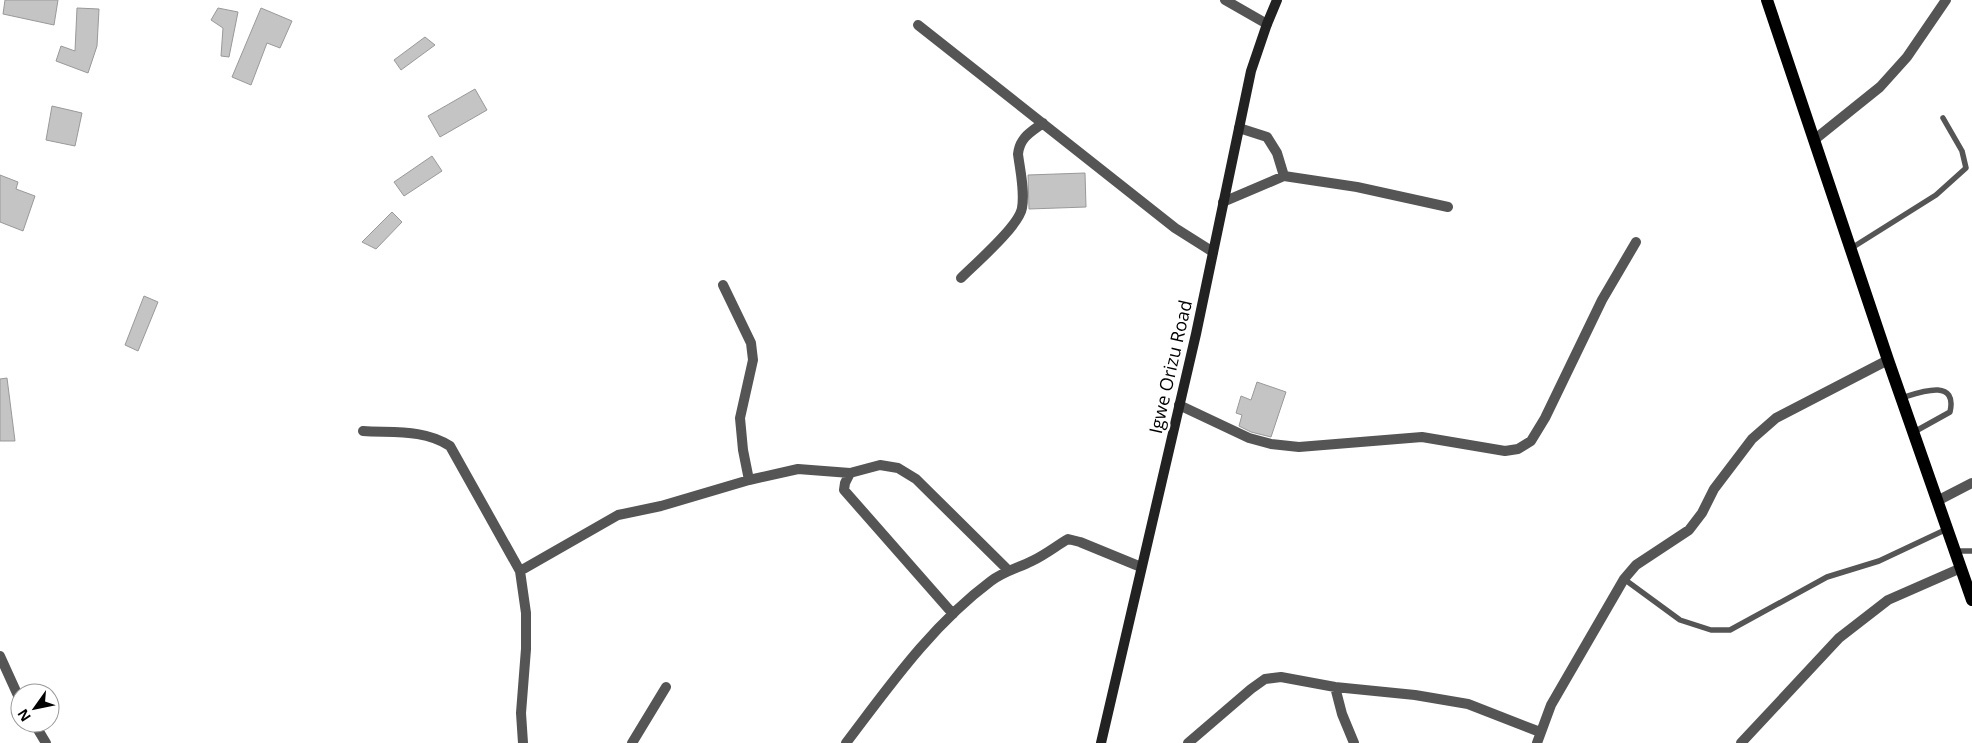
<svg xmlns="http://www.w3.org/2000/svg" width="1972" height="743" font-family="'Open Sans',sans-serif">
<rect width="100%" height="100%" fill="#fff"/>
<path fill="#c4c4c4" stroke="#999" d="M5,0H58L54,25L3,14Z
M77,8L99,9L97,46L88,73L56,61L61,46L75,51Z
M218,8L238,12L229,57L221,56L223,28L211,20Z
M261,8L292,21L280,48L267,43L251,85L232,77Z
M425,37L435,45L401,70L394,60Z
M475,89L487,110L440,137L428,116Z
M52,106L82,113L75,146L46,140Z
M432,156L442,171L404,196L394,182Z
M1085,173L1086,207L1029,209L1028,175Z
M0,175L18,182L16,189L35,196L23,231L0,222Z
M392,212L402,222L376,249L362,242Z
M144,296L158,302L138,351L125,345Z
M7,378L15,441H0V379Z
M1257,382L1286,392L1271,437L1251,432L1239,426L1242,415L1236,413L1241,396L1251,400Z"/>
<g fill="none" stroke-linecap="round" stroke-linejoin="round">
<path stroke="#555" stroke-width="5.5" d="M1850,249L1936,195L1966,168L1962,151L1943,118
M1901,398C1918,393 1958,377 1950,412L1914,432
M1955,551H1972
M1624,579L1680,620L1711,630H1730L1827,577L1879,561L1947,529"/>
<path stroke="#555" stroke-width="10" d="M1225,0L1267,24
M918,25L1175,228L1213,252
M1239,128L1267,137L1277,153L1284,176
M1814,140L1880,87L1907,57L1946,0
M1223,202L1284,176L1357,187L1448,207
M961,278C975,264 1019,226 1022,208C1025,191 1020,170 1018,154C1020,137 1031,132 1043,123
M723,285L751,343L753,360L740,418L743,450L749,480
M1179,405L1249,438L1271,444L1299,447L1422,437L1505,451L1518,449L1531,441L1545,418L1602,300L1636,242
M363,431C393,433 424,429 450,446L520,571L526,613V649L521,713L523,743
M850,473L845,483L844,490L953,614
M1937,501L1972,483
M520,571L618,515L661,506L749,480L798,469L850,473L880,465L898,468L916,479L1008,570
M0,656L20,700
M1335,687L1342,714L1354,743
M34,723L46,743
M632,743L666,687
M846,743C890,685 932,625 991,581C1004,571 1018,568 1032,561C1045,555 1056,546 1068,539L1080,542L1141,567
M1188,743L1251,689L1265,679L1281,677L1335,687L1415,695L1468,704L1540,732
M1537,743L1551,705L1624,579L1636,565L1689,530L1702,513L1714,489L1752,439L1776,418L1888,360
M1741,743L1839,638L1888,600L1961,568"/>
<path stroke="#222" stroke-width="10" d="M1101,743L1196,334L1251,71L1267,24L1277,0"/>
<path stroke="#000" stroke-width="12" d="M1767,0L1888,360L1972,600"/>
</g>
<g text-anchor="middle" stroke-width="5" stroke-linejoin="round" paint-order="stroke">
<g font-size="18" fill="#000" stroke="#fff">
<text transform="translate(1171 367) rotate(-77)" y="6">Igwe Orizu Road</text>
</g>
</g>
<g transform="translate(35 708) rotate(237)"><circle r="24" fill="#ffffff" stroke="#999999"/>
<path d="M0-4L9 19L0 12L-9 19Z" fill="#000000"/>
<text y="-8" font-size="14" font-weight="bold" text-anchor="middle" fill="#000000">N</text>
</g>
</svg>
